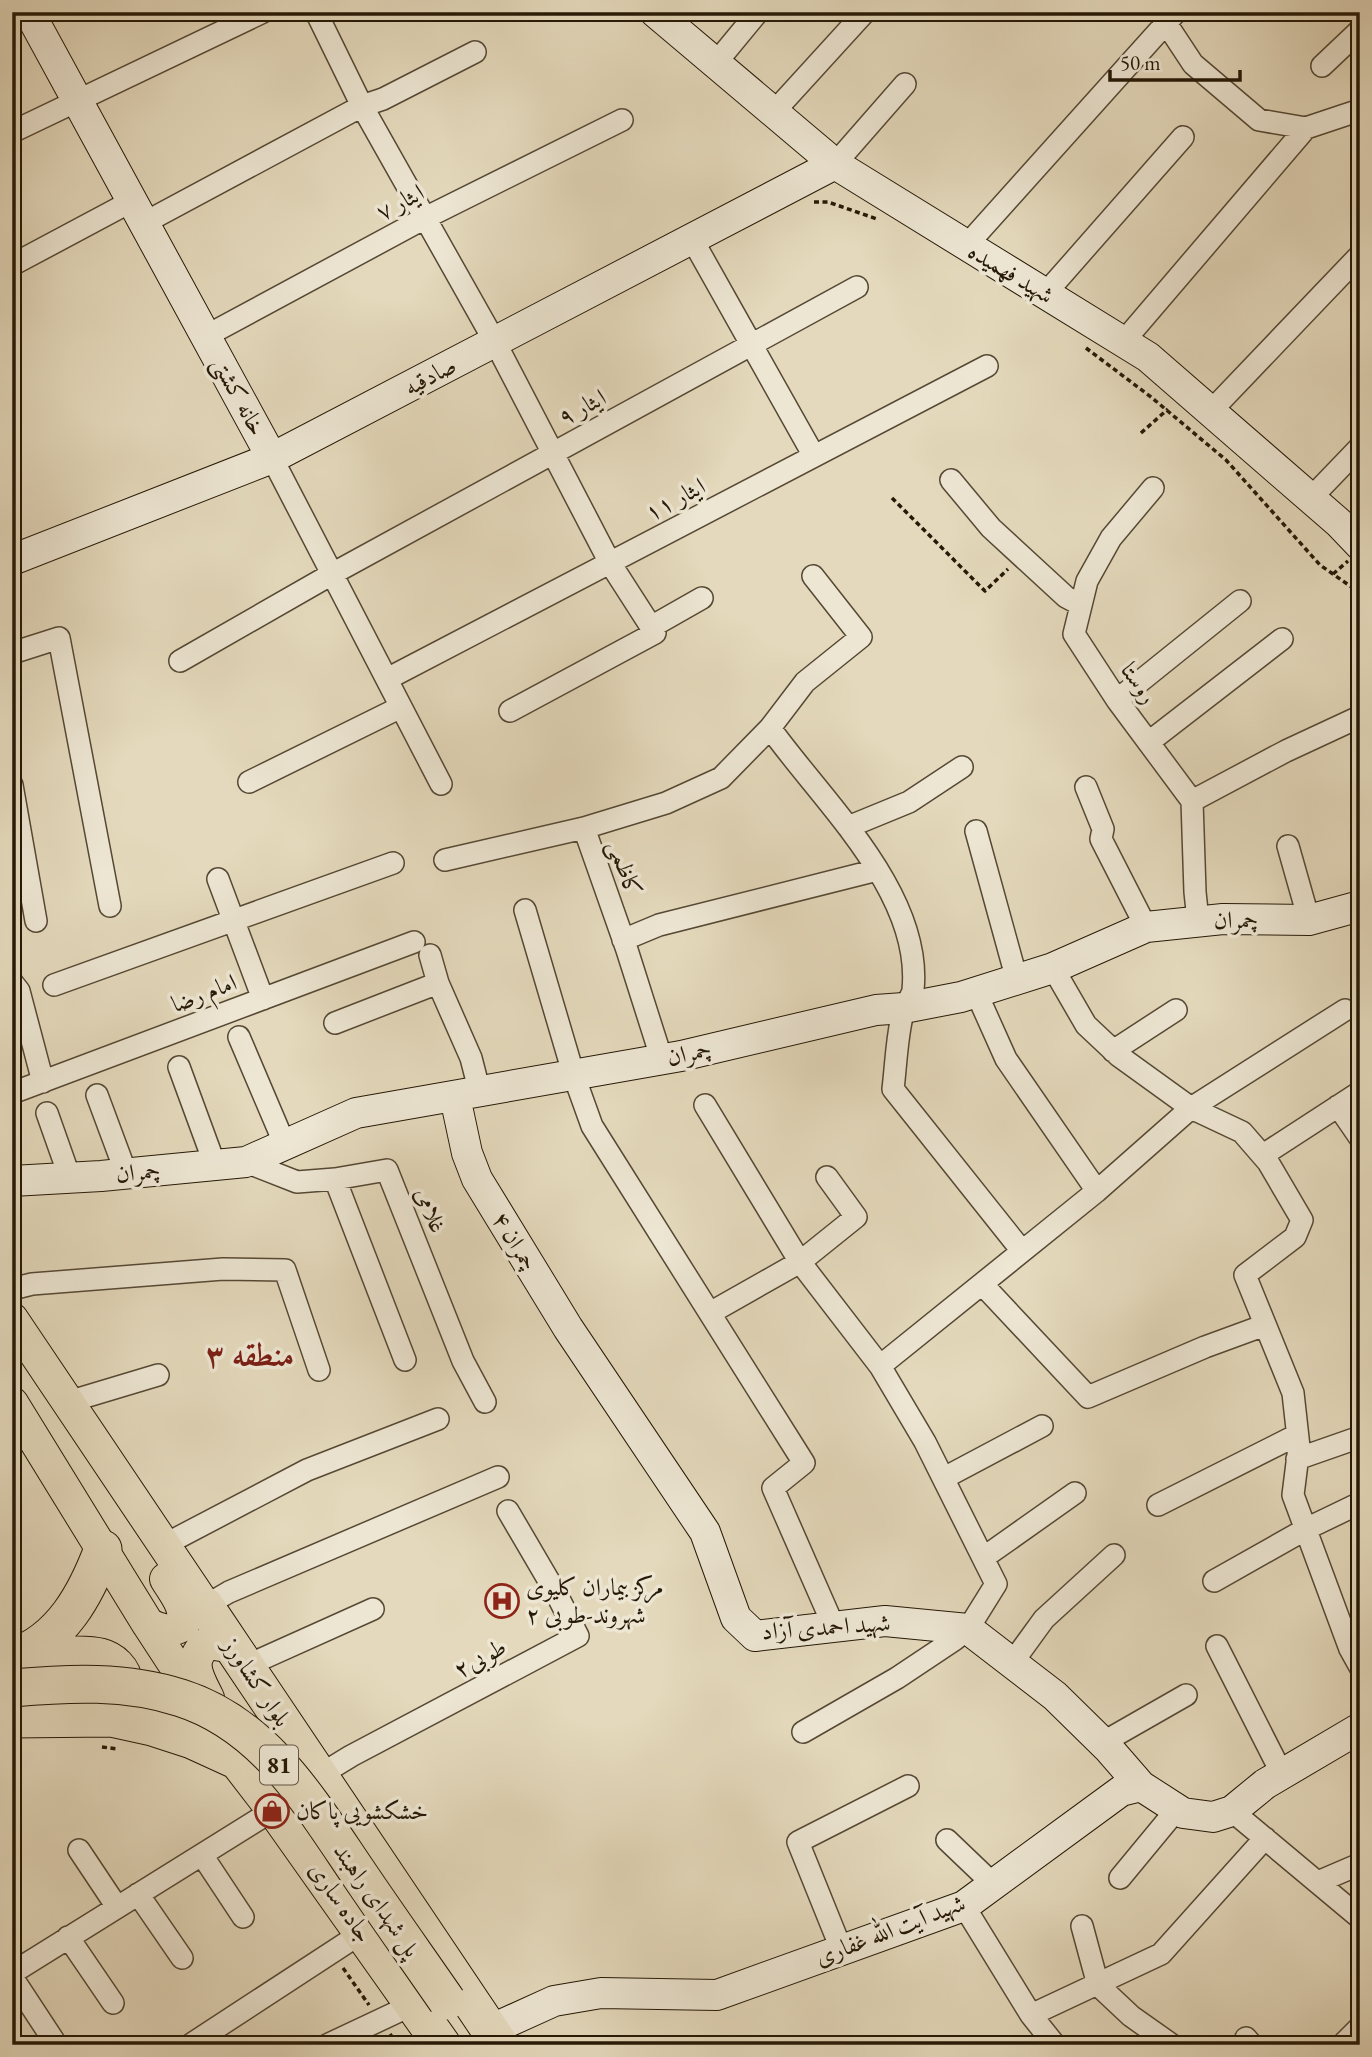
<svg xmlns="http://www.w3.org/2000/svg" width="1372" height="2057" font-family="'EB Garamond',Amiri,serif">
<rect width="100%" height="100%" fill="#e4d9bc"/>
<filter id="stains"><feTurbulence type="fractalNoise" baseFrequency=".00286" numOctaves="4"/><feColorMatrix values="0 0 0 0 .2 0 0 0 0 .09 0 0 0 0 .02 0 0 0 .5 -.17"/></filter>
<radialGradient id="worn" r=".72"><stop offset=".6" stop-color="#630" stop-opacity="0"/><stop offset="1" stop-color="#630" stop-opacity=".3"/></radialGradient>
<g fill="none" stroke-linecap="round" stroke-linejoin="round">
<g stroke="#554834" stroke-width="24">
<path id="street" d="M316,12L362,106L495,342L610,563L655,633L510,711
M1160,14L1193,64L1259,120L1306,128
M715,64L758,12
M1322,66L1360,30
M772,114L865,12
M12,132L263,12
M835,164L905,84
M144,223L362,106L383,99L475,52
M692,239L814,456
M966,246L1176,12
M12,265L132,201
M1045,294L1183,137
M206,336L425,218L622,120
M1124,341L1306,128L1360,110
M1211,411L1360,255
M272,458L441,784
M951,480L991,528L1066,597L1081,605
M1153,488L1111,538L1087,581L1074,634L1117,700L1192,801L1195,892L1198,920
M1311,498L1360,447
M651,627L702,598
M12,653L59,638L110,906
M180,661L332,574L857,287
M387,679L987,366
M1117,700L1240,601
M770,728C822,801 923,893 913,990C912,997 906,1002 904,1009C897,1031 896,1065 893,1089L1022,1251
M1149,742L1282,639
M249,782L401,707
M12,785L36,921
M1086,787L1103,829L1101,839L1146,927
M1192,801L1286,751L1357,718
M848,827L909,802L962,767
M584,828L666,803L721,778L770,728L805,682L861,637L813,576
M976,831L1017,980
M1288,846L1309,920
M445,860L584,828L627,950L662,1060
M218,879L263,999
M525,910L574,1076L592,1126L804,1463L773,1488L834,1627
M623,940L659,925L877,870
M430,955L438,983
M1053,968L1086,1025L1119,1056L1191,1108L1242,1132L1268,1162L1302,1220L1295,1237L1245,1275L1293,1393L1299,1447L1293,1495L1350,1649L1360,1667
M12,982L19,991L43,1082
M54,985L393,863
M976,992L1006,1059L1097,1191
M335,1023L438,983L471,1058L480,1093
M239,1037L285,1145
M1113,1051L1176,1010
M179,1067L215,1165
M12,1093L414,942
M97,1095L126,1173
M705,1105L800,1262L856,1217L827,1177
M1338,1106L1360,1138
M47,1113L70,1178
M1263,1155L1360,1092
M246,1162L297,1182L335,1179L387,1170L463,1361L485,1402
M335,1179L405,1360
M982,1284L1088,1397L1205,1347L1265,1325
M12,1289L32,1284L223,1269L285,1270L319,1370
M710,1313L800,1262L880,1366L925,1442L996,1584L968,1629L954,1640L897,1678L803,1732
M880,1366L1097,1191L1191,1108L1345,1010
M68,1402L158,1375
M12,1444L32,1432
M1297,1459L1360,1437
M944,1478L1042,1426
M1158,1505L1297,1435
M164,1545L307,1470L438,1419
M983,1558L1075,1493
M1214,1581L1306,1529L1360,1503
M205,1606L229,1592L498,1477
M1217,1646L1282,1774
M1012,1663L1044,1619L1114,1555
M246,1666L373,1609
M1102,1743L1186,1695
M320,1775L351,1756L578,1636L556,1593L508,1511
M1232,1811L1360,1918
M947,1840L993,1884
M79,1850L117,1907
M202,1855L243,1917
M1120,1878L1177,1809
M1318,1882L1360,1864
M138,1894L182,1958
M964,1906L1031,2015L1055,2045
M1082,1926L1098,1985L1131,2016L1172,2045
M68,1937L113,2003
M842,1951L798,1842L908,1786
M12,1973L275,1809
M12,1977L54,2041
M1031,2015L1161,1954L1265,1838
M1246,2038L1252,2045
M190,2045L363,1932
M327,2045L414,2004
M1342,2045L1360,2027"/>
</g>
<g stroke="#251806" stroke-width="32">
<path id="secondary" d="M29,12L272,458
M655,12L835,164L1148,357L1339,523L1360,545
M12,560L272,458L835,164
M455,1097L467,1153L477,1179L568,1328L705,1532L736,1618L755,1636L885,1621L968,1629L1055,1696L1108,1748L1141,1786
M12,1181L101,1176L246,1162L356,1113L681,1056L876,1010L904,1008L961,997L1053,968L1146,927L1223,919L1309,920L1360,906
M490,2030L554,2001L601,1993L717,1995L964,1906L1121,1791L1141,1786L1183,1813L1213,1817L1232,1811L1265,1784L1360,1728"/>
</g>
<g stroke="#251806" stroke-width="34">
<path id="primary" d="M12,1319L205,1606
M12,1403L148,1624L208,1716
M148,1624C162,1631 169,1633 183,1625C187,1607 175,1594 166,1579
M208,1698C198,1678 186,1660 208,1643L234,1647"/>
</g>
<g stroke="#251806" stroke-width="39">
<path id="highway" d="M205,1606L500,2045
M13,1657C62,1640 86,1594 103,1549
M12,1661C30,1657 83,1652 100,1657C112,1660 123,1670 124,1683C126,1696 116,1701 106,1706
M12,1719L111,1718L152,1727L192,1740L238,1761L275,1809L442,2045"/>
</g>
<path stroke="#251806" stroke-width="3.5" stroke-dasharray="5 3.5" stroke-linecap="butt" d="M814,202H828L877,219
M1086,348L1151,397L1226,460L1320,565L1360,593
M1141,433L1168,409
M892,498L985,591L1008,569
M1333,574L1348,561
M102,1747L118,1749
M343,1968L369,2005
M390,2034L398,2045"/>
<use href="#street" stroke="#ede6d3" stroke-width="21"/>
<use href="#secondary" stroke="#ede6d3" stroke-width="30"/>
<use href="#primary" stroke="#e4d9bc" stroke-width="32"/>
<use href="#highway" stroke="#e4d9bc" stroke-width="37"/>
<g stroke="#251806" stroke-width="39" stroke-linecap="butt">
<path id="highway-bridge" d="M12,1688C69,1683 126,1680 181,1698C266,1725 312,1805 359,1874C388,1917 418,1959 447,2001"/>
</g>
<use href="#highway-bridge" stroke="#e4d9bc" stroke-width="37"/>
</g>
<defs>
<g id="hospital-ring" transform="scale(1.75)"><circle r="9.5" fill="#ede6d3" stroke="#8f2418" stroke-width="1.5"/><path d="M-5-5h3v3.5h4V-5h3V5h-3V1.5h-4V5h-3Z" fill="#8f2418"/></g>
<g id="shop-ring" transform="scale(1.75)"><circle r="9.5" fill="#ede6d3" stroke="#8f2418" stroke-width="1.5"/><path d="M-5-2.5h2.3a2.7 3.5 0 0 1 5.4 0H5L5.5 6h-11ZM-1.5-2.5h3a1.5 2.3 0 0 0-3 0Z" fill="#8f2418"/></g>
</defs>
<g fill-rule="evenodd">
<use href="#hospital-ring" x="502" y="1601"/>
<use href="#shop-ring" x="272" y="1811"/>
</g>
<g text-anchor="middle" stroke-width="7" stroke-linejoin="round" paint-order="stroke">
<rect fill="#ede6d3" stroke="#615644" stroke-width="2" x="260" y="1745.5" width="38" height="39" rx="5"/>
<g font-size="23" font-weight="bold" fill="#251806">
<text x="279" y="1773">81</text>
</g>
<g font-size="24" fill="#251806" stroke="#ede6d3">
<text transform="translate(400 202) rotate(-28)" y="8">ایثار ۷</text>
<text transform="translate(1011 273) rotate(31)" y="8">شهید فهمیده</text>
<text transform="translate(430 376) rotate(-28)" y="8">صادقیه</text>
<text transform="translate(239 396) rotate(61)" y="8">خانه کشتی</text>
<text transform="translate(582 407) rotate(-28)" y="8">ایثار ۹</text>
<text transform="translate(675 499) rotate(-28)" y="8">ایثار ۱۱</text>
<text transform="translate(1139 683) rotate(55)" y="8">روستا</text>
<text transform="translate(625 868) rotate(71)" y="8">کاظمی</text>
<text x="1236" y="928">چمران</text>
<text transform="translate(204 993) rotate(-21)" y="8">امام رضا</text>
<text transform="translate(689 1053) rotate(-12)" y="8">چمران</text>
<text transform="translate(138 1172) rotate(-5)" y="8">چمران</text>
<text transform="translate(431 1210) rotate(68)" y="8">غلامی</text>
<text transform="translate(515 1241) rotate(59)" y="8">چمران ۴</text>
<text transform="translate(826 1627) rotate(-4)" y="8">شهید احمدی آزاد</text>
<text transform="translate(480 1658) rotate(-29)" y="8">طوبی۲</text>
<text transform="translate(257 1682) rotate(56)" y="8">بلوار کشاورز</text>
<text transform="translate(377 1900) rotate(55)" y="8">پل شهدای راهبند</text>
<text transform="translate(341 1902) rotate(55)" y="8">جاده ساری</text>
<text transform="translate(890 1930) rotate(-21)" y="8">شهید آیت الله غفاری</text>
</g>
<g font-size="24" fill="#251806" stroke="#ede6d3" text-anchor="start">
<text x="526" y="1595">مرکز بیماران کلیوی<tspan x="526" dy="28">شهروند-طوبی ۲</tspan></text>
<text x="296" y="1819">خشکشویی پاکان</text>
</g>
<g font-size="32" font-weight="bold" fill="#7a1f14" stroke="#ede6d3">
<text x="250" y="1366">منطقه ۳</text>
</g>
</g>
<rect width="1372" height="2057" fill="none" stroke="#e4d9bc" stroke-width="42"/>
<rect x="14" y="14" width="1344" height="2029" fill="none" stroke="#251806" stroke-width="3.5"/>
<rect x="21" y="21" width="1330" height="2015" fill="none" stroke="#251806" stroke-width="2"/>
<path d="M1110 70v10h130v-10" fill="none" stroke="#251806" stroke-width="3.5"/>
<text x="1120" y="70" font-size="21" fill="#251806" stroke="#ede6d3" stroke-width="5" paint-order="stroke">50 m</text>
<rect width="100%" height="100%" filter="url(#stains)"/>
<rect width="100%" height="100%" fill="url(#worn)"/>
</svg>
